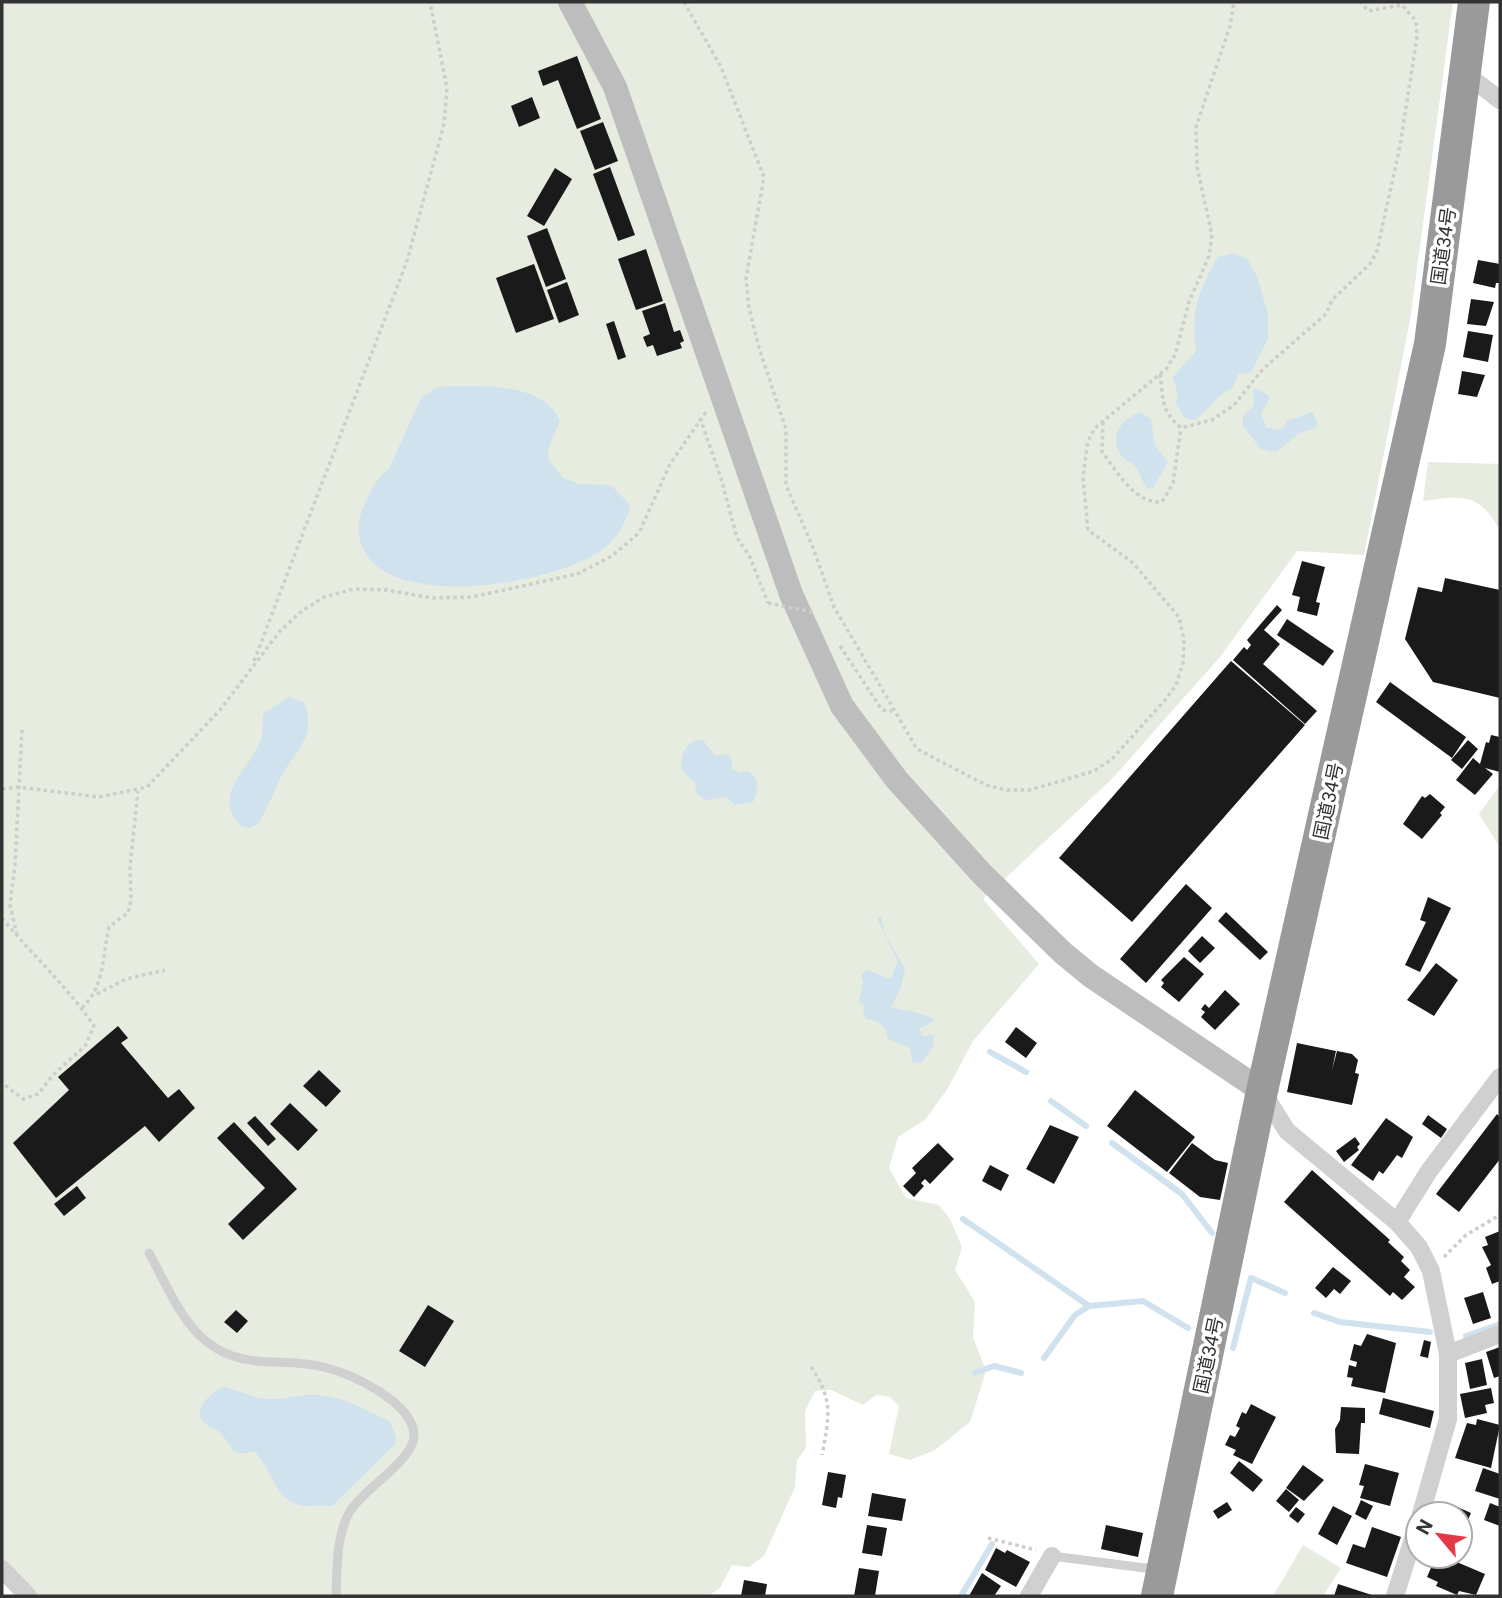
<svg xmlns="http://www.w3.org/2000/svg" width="1502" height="1598" font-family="Roboto,'Noto Sans JP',sans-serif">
<rect width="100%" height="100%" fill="#fff"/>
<path fill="#e6ecdf" d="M2,2H1453L1410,320L1364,555L1297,551L1220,657L1111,780L983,899L1039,964L973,1041L948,1088L925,1120L898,1137L889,1168L906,1198L939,1205L950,1219L962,1247L955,1270L975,1302L973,1337L986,1371L970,1422L935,1450L910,1460L889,1454L899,1406L890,1397L876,1395L863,1405L831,1390L815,1391L805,1411L806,1448L797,1460L795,1487L764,1556L749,1567L732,1565L720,1588L708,1596H35L2,1561Z
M1428,462L1500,464V530C1478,492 1463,496 1423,501Z
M1500,785V847L1479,814Z
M1303,1545L1341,1568L1323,1596H1273Z"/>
<path fill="#cfe2ee" d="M1233,253L1247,259L1256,274L1268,314V339L1251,372L1238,374C1233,394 1227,388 1216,400C1208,408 1204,414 1194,420L1185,418L1176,403L1178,395L1173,377L1196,351C1190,315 1199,288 1218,257Z
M452,386C486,386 544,383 560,421L548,449L549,460L563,478L580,484L611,485L630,505C627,522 616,540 602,550C556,583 401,610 366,554C358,541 357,528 361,513C367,497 375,479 389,469L421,398L436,388Z
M1257,388L1270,397L1261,414L1266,427L1277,430L1284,427L1287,421L1312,412L1318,423L1315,428L1301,432L1276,452L1261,449L1243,426V416L1254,405L1253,391Z
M1140,412L1151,419L1155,446L1168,462L1153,488L1147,489C1143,482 1141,476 1137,469C1134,463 1125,461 1121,455C1108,436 1122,419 1140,412Z
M289,697L304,702C317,739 296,748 281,777C273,793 268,808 259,823L251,828L242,827C208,794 254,767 262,736C263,729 262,721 263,714Z
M695,740H703L715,756L727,754L732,760V769L740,773L748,771C761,779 758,789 753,802L735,805L726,797L705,800L696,793L695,783L681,770C681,756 683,747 695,740Z
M881,917L885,934L905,969L901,988L891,1007C905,1011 923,1012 935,1020L919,1029L922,1036L934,1035L933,1047L922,1062L913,1063L910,1048L888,1039L886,1030L877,1021L866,1019L863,1012L865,1006L859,1002L863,983L861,975L867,970L891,979L898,962L877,918Z
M223,1387C237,1389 247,1395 259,1398C278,1402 296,1394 314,1395C342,1396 365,1409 390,1422L396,1437L395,1444L332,1506C321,1505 309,1507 299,1505C275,1499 271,1467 254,1451C230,1458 234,1447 220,1433C216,1428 206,1426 202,1420C193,1407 214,1391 223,1387Z"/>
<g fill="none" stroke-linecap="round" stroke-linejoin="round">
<path stroke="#cfe2ee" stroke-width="6" d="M990,1052L1026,1072
M1051,1101L1086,1126
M1112,1143L1182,1194L1212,1233
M963,1219L1089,1306
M1314,1313L1340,1322L1430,1332
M1466,1336L1500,1324
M1233,1348L1251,1278L1285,1293
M1044,1358L1075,1315L1089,1306L1143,1301L1188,1328
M975,1373L994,1366L1021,1373
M961,1596L992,1544"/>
</g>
<path fill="#1a1a1a" d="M577,56L601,119L577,129L558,80L543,86L538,71Z
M532,97L540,118L519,127L511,106Z
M603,122L618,161L595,170L580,131Z
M610,167L635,235L618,241L593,174Z
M555,168L572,179L544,226L527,216Z
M547,228L566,279L546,287L527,236Z
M646,249L663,301L636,310L618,259Z
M1478,260L1500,264L1499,283H1496L1495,288L1473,283Z
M534,264L554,319L516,333L496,278Z
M567,282L579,315L559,323L547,290Z
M1471,299L1494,302L1486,326L1467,324Z
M665,303L674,332L680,330L684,341L680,343L682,348L657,356L653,345L647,347L643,337L650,334L642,311Z
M614,321L626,357L618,360L606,324Z
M1468,331L1493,335L1488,362L1463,357Z
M1462,371L1485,375L1477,397L1458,394Z
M1302,561L1325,567L1316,602L1320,603L1317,616L1297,611L1300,597L1292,595Z
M1445,578L1500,590V698L1433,682L1405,639L1418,587L1442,592Z
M1277,605L1282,610L1264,630L1280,644L1263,664L1317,711L1305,724L1233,660L1244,647L1247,650L1251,645L1247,640Z
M1287,619L1334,651L1323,666L1277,635Z
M1231,661L1305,725L1132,922L1059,858Z
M1390,682L1466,737L1452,758L1376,702Z
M1491,735L1500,737V772L1485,768L1493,774L1475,795L1456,780L1473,758L1480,764L1486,742L1489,743Z
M1468,740L1478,749L1462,769L1451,760Z
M1430,794L1445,807L1440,813L1442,815L1422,839L1403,824L1422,796L1425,798Z
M1186,884L1212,908L1146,983L1120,959Z
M1428,897L1451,908L1420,972L1405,965L1426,922L1420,920Z
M1226,912L1268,952L1260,960L1218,921Z
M1202,936L1215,948L1200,963L1188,951Z
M1184,957L1204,974L1179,1002L1161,987L1164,983L1161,980Z
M1436,963L1458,980L1434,1016L1407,1000Z
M1225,990L1240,1004L1215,1030L1201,1017L1205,1012L1201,1009L1205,1004L1209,1008Z
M118,1026L128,1038L121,1043L168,1098L179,1089L195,1108L159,1142L145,1126L56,1198L13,1143L69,1090L58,1077Z
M1016,1027L1037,1043L1026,1058L1005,1042Z
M1297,1043L1336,1051L1332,1070L1337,1051L1352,1054L1358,1060L1355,1073L1359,1074L1352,1105L1287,1092Z
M319,1070L341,1091L326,1107L303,1086Z
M1135,1090L1195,1137L1167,1172L1107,1126Z
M290,1103L318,1130L298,1151L270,1124Z
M1497,1114L1500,1117V1159L1459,1212L1436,1194Z
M1428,1115L1447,1129L1441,1138L1422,1124Z
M255,1116L276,1139L268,1146L247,1123Z
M1386,1118L1413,1137L1402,1158L1397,1155L1383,1174L1379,1171L1373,1181L1351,1165Z
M234,1122L297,1189L243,1240L228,1224L265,1188L217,1138Z
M1050,1125L1079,1137L1054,1184L1026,1169Z
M1355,1137L1360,1144L1357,1147L1359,1150L1344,1162L1336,1151Z
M938,1143L954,1159L930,1184L925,1179L921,1183L924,1186L914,1197L903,1186L916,1173L912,1168Z
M1192,1143L1215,1160L1228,1163L1220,1200L1200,1197L1169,1173Z
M990,1165L1009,1175L1001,1191L982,1181Z
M1312,1170L1390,1240L1388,1242L1404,1257L1401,1261L1410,1270L1404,1277L1415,1287L1402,1300L1393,1292L1390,1296L1284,1202Z
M77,1186L86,1198L64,1216L54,1204Z
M1500,1231V1281L1492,1284L1486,1268L1491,1265L1482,1247L1488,1245L1485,1237Z
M1333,1267L1351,1281L1340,1294L1334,1289L1326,1298L1315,1288Z
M1483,1292L1491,1318L1473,1324L1464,1298Z
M428,1305L454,1321L425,1367L399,1351Z
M236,1310L248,1321L237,1333L224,1322Z
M1367,1334L1396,1343L1385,1393L1351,1386L1353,1378L1347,1377L1349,1365L1356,1367L1357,1362L1350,1360L1354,1344L1361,1346Z
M1424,1340L1431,1342L1428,1358L1420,1356Z
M1500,1347V1376L1494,1378L1486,1352Z
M1482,1359L1487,1385L1470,1389L1465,1363Z
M1491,1388L1494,1403L1485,1405L1487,1413L1465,1418L1460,1394Z
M1383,1398L1434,1411L1430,1428L1379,1414Z
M1251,1404L1276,1417L1252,1464L1233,1455L1236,1450L1225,1445L1230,1435L1235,1437L1240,1428L1236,1426L1242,1412L1246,1414Z
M1341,1407L1365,1408V1423H1361L1359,1454L1336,1453L1335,1429L1340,1420Z
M1477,1419L1500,1425L1491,1468L1455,1458L1467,1423L1476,1425Z
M1239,1461L1263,1480L1253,1492L1230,1473Z
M1365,1464L1399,1473L1390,1506L1360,1498L1364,1486L1359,1485Z
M1303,1465L1324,1480L1304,1501L1286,1488Z
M1483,1468L1500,1474V1499L1475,1491Z
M828,1472L846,1475L842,1498L838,1497L836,1508L822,1505Z
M1286,1489L1299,1500L1289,1512L1276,1501Z
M872,1493L906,1499L902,1521L868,1516Z
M1361,1500L1373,1506L1366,1520L1355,1514Z
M1227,1502L1232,1510L1218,1519L1213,1511Z
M1490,1503L1500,1507V1526L1484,1520Z
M1453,1505L1471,1513L1460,1538V1514H1449Z
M1333,1506L1352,1516L1337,1545L1318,1534Z
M1296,1507L1305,1514L1298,1523L1289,1516Z
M867,1525L887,1528L882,1556L862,1553Z
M1106,1525L1143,1533L1138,1557L1101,1549Z
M1372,1527L1401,1537L1387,1577L1346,1563L1353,1544L1365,1548Z
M996,1548L1005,1553L1007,1550L1030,1562L1016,1587L985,1570Z
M1436,1556H1450L1452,1560L1485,1574L1476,1595L1459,1591L1457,1595L1436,1586L1438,1582L1427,1577Z
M859,1568L879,1571L875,1596H854Z
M982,1573L1001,1586L994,1596H969Z
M744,1580L767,1584L765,1596H741Z
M1338,1584L1375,1596H1334Z"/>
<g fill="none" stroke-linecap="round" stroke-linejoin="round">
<path stroke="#cdcdcd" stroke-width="3.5" stroke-dasharray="3.5 3.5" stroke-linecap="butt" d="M684,2L721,67L764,177L746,278L749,308L759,348L786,429V485L812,545L834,607L917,749L986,785L1007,790H1030L1094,771L1112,759L1166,699L1176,685L1183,663L1184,640L1179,617L1132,562L1088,530L1083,477L1088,441L1095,428L1166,369L1175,355L1189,302L1209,256L1212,235L1197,167L1196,127L1230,26L1234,2
M1160,374C1164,400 1159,408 1181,428L1212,420L1234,405L1263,369L1326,314L1332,300L1370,264L1377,251L1400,146L1417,37L1416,21L1402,5L1368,11L1361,2
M700,418L721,478L737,538L749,555L768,603
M1103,422L1102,452C1118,472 1133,503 1162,502L1173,483L1181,428
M840,646L882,710L892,711
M254,661L407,261L444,124L447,88L430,2
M2,789L18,787L99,797L147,787L220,710L280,631L302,611L324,597L354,589L386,590L433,598L472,597L577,574L612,556L639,533L670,464L706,412
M2,918C32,955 67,986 94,1026L85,1046L54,1074L38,1094L23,1099L2,1083
M17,935L10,905L15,865L22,730
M97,994L126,979L165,970
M82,1008C105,986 102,957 109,927L128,913L131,901L130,866L138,791
M1444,1257L1466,1235L1500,1215
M811,1367C834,1400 829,1418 822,1455
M988,1538L1036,1550"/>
<path stroke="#d0d0d0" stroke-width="9" d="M149,1253C165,1281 180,1321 207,1342C246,1372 281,1356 324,1367C352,1374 410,1401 414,1433C417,1459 362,1489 349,1513C336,1537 337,1569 336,1596
M1052,1556L1145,1568L1156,1566"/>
<path stroke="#d0d0d0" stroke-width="18" d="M1467,75L1500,100
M1262,1091L1287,1131L1397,1222L1419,1247L1431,1271L1448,1354V1419L1421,1514
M1397,1222L1429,1171L1500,1077
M1448,1354L1500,1334
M2,1569L28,1596
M1029,1596L1052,1556
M1395,1596L1418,1523"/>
<path stroke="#bdbdbd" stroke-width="24" d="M570,2L615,87L791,594L842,706L897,780L982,874L1063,953L1091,976L1262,1091"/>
<path stroke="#9a9a9a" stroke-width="32" d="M1157,1596L1262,1091L1430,344L1474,2"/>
<path stroke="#cdcdcd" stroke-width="3.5" stroke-dasharray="3.5 3.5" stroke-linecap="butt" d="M768,603L813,612"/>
</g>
<g text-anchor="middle" stroke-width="7" stroke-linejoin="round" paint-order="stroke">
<g font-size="19" fill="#333" stroke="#fff">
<text transform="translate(1443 246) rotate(-82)" y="7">国道34号</text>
<text transform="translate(1328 801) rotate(-78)" y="7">国道34号</text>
<text transform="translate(1208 1355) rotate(-78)" y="7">国道34号</text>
</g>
</g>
<rect width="1502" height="1598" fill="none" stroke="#333333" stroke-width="7"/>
<g transform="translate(1439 1535) rotate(299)"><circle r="33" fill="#ffffff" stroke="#adadad" stroke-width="2"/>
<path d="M0-5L12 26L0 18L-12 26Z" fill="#e63946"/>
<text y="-10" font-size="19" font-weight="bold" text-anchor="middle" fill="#333333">N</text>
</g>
</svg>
